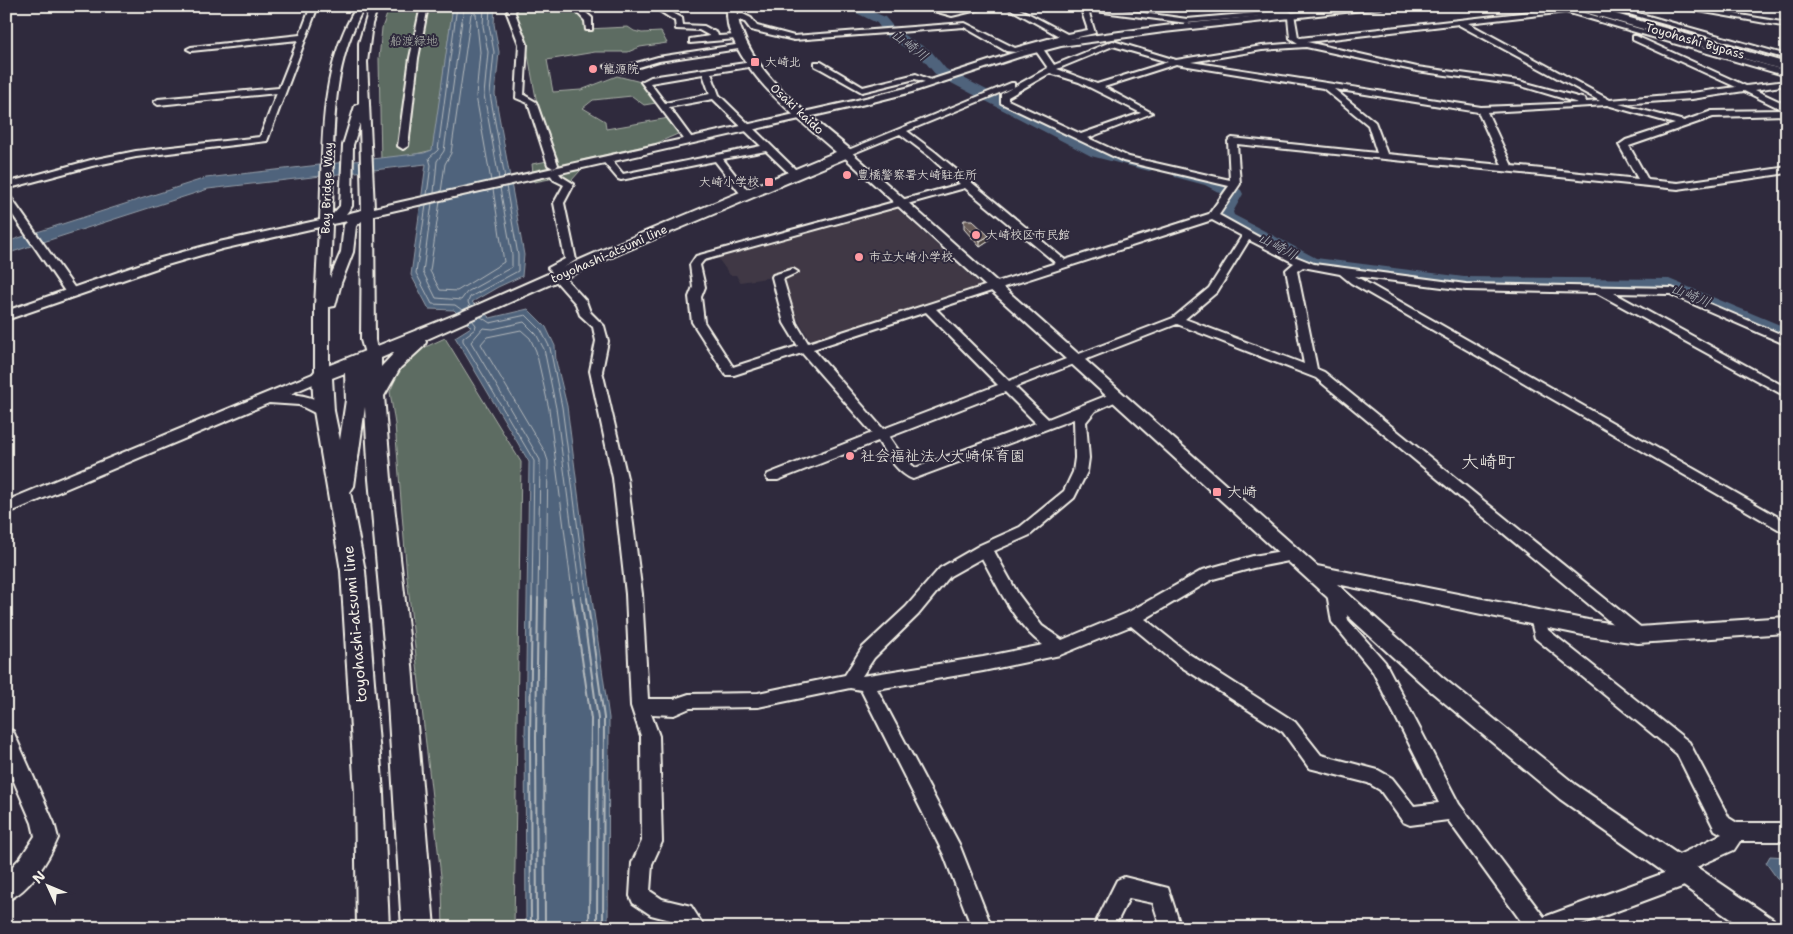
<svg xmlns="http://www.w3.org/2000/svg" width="1793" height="934" font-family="'Shantell Sans','Klee One',sans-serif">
<rect width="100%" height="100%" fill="#2f2a3d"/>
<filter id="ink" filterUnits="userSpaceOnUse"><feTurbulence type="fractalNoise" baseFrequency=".02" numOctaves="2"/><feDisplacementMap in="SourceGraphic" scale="10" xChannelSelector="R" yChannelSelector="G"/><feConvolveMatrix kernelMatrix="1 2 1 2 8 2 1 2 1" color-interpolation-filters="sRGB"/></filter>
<g filter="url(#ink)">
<path fill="#403945" d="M896,208L982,286L810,340L773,277L740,282L736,275H730L717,257Z"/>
<path fill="#5d6c62" stroke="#a8aea5" d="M390,6H453L433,150L381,162L379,59L382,28Z
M515,6H571L586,19L587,29L628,27L634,31L642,33L661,32L667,43L640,47L628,52H595L547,60L553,92L581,90L617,76L641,82L656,103L644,105L632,96L593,100L583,108L605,121L606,129L669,118L680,133L657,143L578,161L580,171L571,181L560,177L534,182L532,164L558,159L544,130L536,98L526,44L513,13Z
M445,338L521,462L514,928H443L442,885L407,577L395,424L390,392L398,373L408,359L419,350Z"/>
<path fill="#50637b" stroke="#929ca7" d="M453,6H495L494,24L499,52L495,94L524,255L522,276L498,287L472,302L490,318L528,309L546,327L555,346L556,361L567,406L587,564L609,718L608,928H526L525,737L529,462L455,337L471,327L454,310L429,309L411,275L426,164L208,189L6,254V242L206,178L424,153L432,150Z
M1770,856L1787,857V892L1766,863Z"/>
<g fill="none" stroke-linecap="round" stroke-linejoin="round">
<path stroke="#b2b8bc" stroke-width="1" d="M484,6L483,26L488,52L484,95L499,179
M490,6L489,25L494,52L490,94L505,178
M441,192L445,164L451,153L471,14L473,12L476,14L480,52L476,96L491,181
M434,193L437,161L444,151L464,6
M427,195L431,165L429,158L438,150L457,6
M440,201L430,271L440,290L457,291L504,262L493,189
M432,203L423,272L436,298L461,300L467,292L512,267V255L500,188
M426,205L416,273L432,304L455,305L462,310
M470,307L468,302L470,297L518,271V255L506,186
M481,317L490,323L526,315L541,330L550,348L562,407L587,599
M472,320L476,325L475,329L463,338V341L534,461L532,599
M538,599L540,460L471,342L483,328L493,329L524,322L536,334L544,349L556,408L581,599
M546,599L548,461L545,452L481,344L487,337L521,330L530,338L536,351L549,409L573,599"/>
<path stroke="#b2b8bc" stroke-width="2" d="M573,598L591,719L589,928
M581,598L598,719L597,928
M587,598L604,718L603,928
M531,928L530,737L532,598
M537,928L536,737L538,598
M545,928L544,738L546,598"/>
<path fill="#50637b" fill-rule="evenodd" d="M842,6H859L885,17L897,31L931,51L946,69L1103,150L1155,163L1157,166L1155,169L1149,171L1091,156L936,75L921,57L887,37L877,23Z
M1181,169L1217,177L1241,190L1243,194L1233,212L1234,215L1316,258L1464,277L1669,279L1787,328V342L1666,291L1464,289L1306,267L1293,262L1220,222L1215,212L1226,196L1205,185L1175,177L1173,174L1175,171Z"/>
<g stroke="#f4f1e8" stroke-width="4">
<path id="minor" d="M311,6H318L267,141L136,157L92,166L6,189V183L91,160L136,151L260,137L277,93L158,105L154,102L158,99L279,88L298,40L191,51L187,49L191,47L300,35Z
M421,6H428L418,58L408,146L403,149L398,146L410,58Z
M509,6H516L515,13L527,44L524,95L536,102L558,165L556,167L553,168L548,165L528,103L516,98L519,44L507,13Z
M571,6H578L592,18V30H586L585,21Z
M652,6H660L682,18L683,25L704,26L717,33L718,36L736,35L740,37L736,39L690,43V39L710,36L699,30L676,29L675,21Z
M720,6H733L736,8L732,10Z
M979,6H994L952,16L934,11L938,9L952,12Z
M1005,6H1014L1067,34L1088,30L1081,9L1074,6H1094L1187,19L1278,11L1266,6C1277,6 1285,7 1294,14L1298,37L1300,38L1556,9L1557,7L1560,6L1787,71V76L1566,12L1468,23L1610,100L1692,93L1736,87L1633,40V36H1636L1746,86L1787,81V85L1755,90L1787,105V115L1713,117L1629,146L1648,180L1678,183L1787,167V173L1678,189L1237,144L1240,184L1219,215L1289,254L1314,264L1466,284L1672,288L1787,337V345L1670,294L1614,293L1787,388V397L1597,293L1466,290L1355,276L1787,522V534L1351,283L1340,274L1303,267L1297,271L1317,369L1324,372L1644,630L1646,635L1644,640L1638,642L1632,640L1316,378L1177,324L1015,387L1048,419L1113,393L1117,392L1123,396L1121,399L1095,411L1086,422L1089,458L1087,472L1074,498L1030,535L994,551L1018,594L1042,626L1062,640L1127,613L1203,570L1253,556L1294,549L1299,551L1302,555L1299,559L1253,568L1213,579L1145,619L1189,654L1295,722L1321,755L1378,770L1392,778L1414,806L1439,803L1373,672L1332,622L1327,593L1329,589L1335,587L1341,589L1348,620L1385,662L1459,804L1544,917L1667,872L1665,867L1668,860L1722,834L1715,830L1677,754L1535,638L1530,618L1532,613L1538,612L1544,613L1548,630L1689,742L1729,818L1737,823H1787V841H1740L1734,850L1694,868L1697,875L1694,882L1687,885L1571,928H1526L1448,820L1410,825L1403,822L1380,790L1368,783L1309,768L1283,732L1177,664L1131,626L1060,655L983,671L877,689L959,844L992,928H972L944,855L861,690L850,688L758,707L690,708L674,715L651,714L659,736L662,842L652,864L650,891L662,899L691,906L705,928H682L678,922L651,915L633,903L630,896L632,863L642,841L641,736L631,706L626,594L613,478L590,371L596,341L593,327L580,315L576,304L554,279L553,277L555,275L548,268L565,259L554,203L564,185L554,180L550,174L555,171L558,172L561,176L574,184L564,203L576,260L561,269L567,275L565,278L586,301L590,312L604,326L608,341L602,371L627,478L642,594L648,699H674L689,694L758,693L845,675L862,648L906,607L940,568L980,545L1020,527L1064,491L1073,472L1075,458L1074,419L913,479C898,474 886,454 878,441L778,480H768L766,477L768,474L872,433L802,353L734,375H726L692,322L689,297L693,287L690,265L696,256L960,184L929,156L900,134L849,155L846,156L841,153L1011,83H1014V87L907,131L935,152L1065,260L1209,214L1229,186L1123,161L1001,103V94L1048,68L1034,48L1015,52L1006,51L964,27L794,40L751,30L745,22L727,16L731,14H743L751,18L757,26L794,36L965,23L1015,48L1059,36ZM1088,10L1187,23L1285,14L1288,17L1290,38L1298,43L1262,46L1176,60L1113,41L1054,65L1041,46L1095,33ZM1459,24V25L1600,101L1586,102L1585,99L1519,81L1417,67L1307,42ZM1113,46L1168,62L1097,84L1057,69ZM1306,47L1417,71L1518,85L1578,103L1481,107L1191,62L1262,50ZM1176,64L1323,88L1368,125L1377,153L1232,138L1228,141L1230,180L1129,157L1088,138L1152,113L1104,87ZM1050,73L1079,82L1141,113L1081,134L1008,100V97ZM1334,89L1478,112L1502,165L1387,154L1375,122ZM1744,91L1783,110L1712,111L1684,121L1619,104L1692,99ZM1607,105L1675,124L1626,140L1619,145L1638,179L1512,166L1487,112ZM965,188L1056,263L808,343L796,323L783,279L798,272L793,269L773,275L772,277L784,323L798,346L733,367L704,322L701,297L705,287L700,265L704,260ZM1212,220L1242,236L1209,288L1173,318L1009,381L936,309ZM1249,240L1294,263L1286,270L1304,364L1185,319L1217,292ZM926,312L998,385L883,429L813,349ZM1005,392L1036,423L915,468L900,453L889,437ZM982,558C999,588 1014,624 1043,645L983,657L862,676L874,658L918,615L950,576Z
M1601,6H1613L1787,55V59Z
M1671,6H1688L1787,23V27Z
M1774,6L1787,7V12L1775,7Z
M742,44L746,46L745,48L659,61L622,72L605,66L609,64L622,67L658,57Z
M752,62H755V66L711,73L719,95L798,172V176H792L766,151L723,159L751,195L746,198L743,197L715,161L621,180L618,179L601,159L603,157H609L623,174L761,146L713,99L669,107L694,141L693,143H687L641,82L651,77ZM703,74L710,94L665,103L650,83Z
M815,62H821L863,87L916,74L936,82L932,84L915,79L862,92L821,69L815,66Z
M6,194L9,195L78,293L76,295L72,296L66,293L6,205Z
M1124,877L1168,888L1181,928H1161L1153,903L1129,898L1114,928H1093L1117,880Z"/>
</g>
<g stroke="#f4f1e8" stroke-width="4">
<path id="tertiary" d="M357,6H365C328,69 334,144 332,215L340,206L343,145L355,106L359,103V43L370,6H378L372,24L367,62L374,208L853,101L906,88L1013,53L1060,40L1164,26L1355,6H1385L1381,8L1164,32L1061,46L1019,57L912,92L853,107L374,215L375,340L378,354L376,357H366L361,340L362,221L356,226L353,252L341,283L335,306L329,307V375L327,378L290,394C303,395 324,399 332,411L329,415H319L299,405L269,403L6,514V501L315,373V307L319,227L222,249L160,267L6,320V311L150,261L219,242L320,220C323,147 318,70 357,6ZM360,123L362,210L346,214L352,206L353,145ZM348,221L344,225L341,252L330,278L332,224Z
M846,150L850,151L1317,566L1588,620L1638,627L1787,617V633L1638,643L1588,636L1337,584L1442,677L1576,785L1773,919L1776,928H1743L1560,799L1428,689L842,155L841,153Z
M6,729L13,731L54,823L58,838C48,861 30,891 6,901V873L21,857L35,836L32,823L6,763Z"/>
</g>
<g stroke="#f4f1e8" stroke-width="4">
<path id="primary" d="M727,6H737C738,14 738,22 741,29C759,81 811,116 851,150L853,153L851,156L621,253L425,340L426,342L424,346L400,368L384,396L391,479L411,654L434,928H402L385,654L369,479L365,407L354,486L350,492L365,571L383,793L389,928H357L355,793L341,571L314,411L312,375L315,371L457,314L609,247L836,152C797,117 747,81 729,29C727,22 727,14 727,6ZM395,352L381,367V358ZM345,373L346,400L340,440L334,411L332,378Z"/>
</g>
<g stroke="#f4f1e8" stroke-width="4">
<path id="trunk" d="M1569,6H1588L1787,63V71L1571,8Z"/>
</g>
<use href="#minor" fill="#2f2a3d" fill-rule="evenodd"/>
<use href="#tertiary" fill="#2f2a3d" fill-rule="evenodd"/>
<use href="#primary" fill="#2f2a3d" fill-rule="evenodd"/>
<use href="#trunk" fill="#2f2a3d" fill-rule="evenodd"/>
</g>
<path fill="#5a4e4c" stroke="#f4f1e8" d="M964,220L989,241L980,247L964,229Z"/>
<path fill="#4a403e" stroke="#f4f1e8" d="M989,236V241L980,247V241Z"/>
<path fill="#695b58" stroke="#f4f1e8" d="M964,220H972L989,236L980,241L964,223Z"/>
</g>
<g fill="#ff9aa2" stroke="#2f2a3d" stroke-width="2">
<rect x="750" y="57" width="10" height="10" rx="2.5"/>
<circle cx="593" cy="69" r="5"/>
<circle cx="847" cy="175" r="5"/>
<rect x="764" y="177" width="10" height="10" rx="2.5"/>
<circle cx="976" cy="235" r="5"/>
<circle cx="859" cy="257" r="5"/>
<circle cx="850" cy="456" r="5"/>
<rect x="1212" y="487" width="10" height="10" rx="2.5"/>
</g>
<g text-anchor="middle" stroke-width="4" stroke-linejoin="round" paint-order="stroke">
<g font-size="12" fill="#b0b5ac" stroke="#2f2a3d">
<text x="414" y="45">船渡緑地</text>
</g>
<g font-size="12" fill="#f4f1e8" stroke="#2f2a3d">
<text transform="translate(1695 41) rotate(16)" y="4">Toyohashi Bypass</text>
<text transform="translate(797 109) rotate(43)" y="4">Osaki kaido</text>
<text transform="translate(327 188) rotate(-88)" y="4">Bay Bridge Way</text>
<text transform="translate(609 254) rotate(-24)" y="4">toyohashi-atsumi line</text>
</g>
<g font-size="12" fill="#f4f1e8" stroke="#2f2a3d" text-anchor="start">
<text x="765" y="66">大崎北</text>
<text x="603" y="73">龍源院</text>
<text x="857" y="179">豊橋警察署大崎駐在所</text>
<text x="759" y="186" text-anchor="end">大崎小学校</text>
<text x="986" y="239">大崎校区市民館</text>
<text x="869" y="261">市立大崎小学校</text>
</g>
<g font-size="14" font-style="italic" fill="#b2b8bc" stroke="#2f2a3d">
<text transform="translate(910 45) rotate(37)" y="5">山崎川</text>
<text transform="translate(1278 246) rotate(28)" y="5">山崎川</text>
<text transform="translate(1691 295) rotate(22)" y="5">山崎川</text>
</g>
<g font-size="15" fill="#f4f1e8" stroke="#2f2a3d" text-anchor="start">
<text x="860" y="461">社会福祉法人大崎保育園</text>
<text x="1227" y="497">大崎</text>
</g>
<g font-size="15" fill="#f4f1e8" stroke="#2f2a3d">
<text transform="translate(355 624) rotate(-95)" y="5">toyohashi-atsumi line</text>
</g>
<g font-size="18" fill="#f4f1e8" stroke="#2f2a3d">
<text x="1488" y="468">大崎町</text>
</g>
</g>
<rect width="1793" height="934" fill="none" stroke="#2f2a3d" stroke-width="25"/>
<rect x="12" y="12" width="1768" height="909" fill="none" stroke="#f4f1e8" stroke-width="2" filter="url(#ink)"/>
<g transform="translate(48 886) rotate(314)" stroke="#2f2a3d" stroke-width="4" paint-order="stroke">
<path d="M0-4L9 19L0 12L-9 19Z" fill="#f4f1e8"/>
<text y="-8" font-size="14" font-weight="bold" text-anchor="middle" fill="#f4f1e8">N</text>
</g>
</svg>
